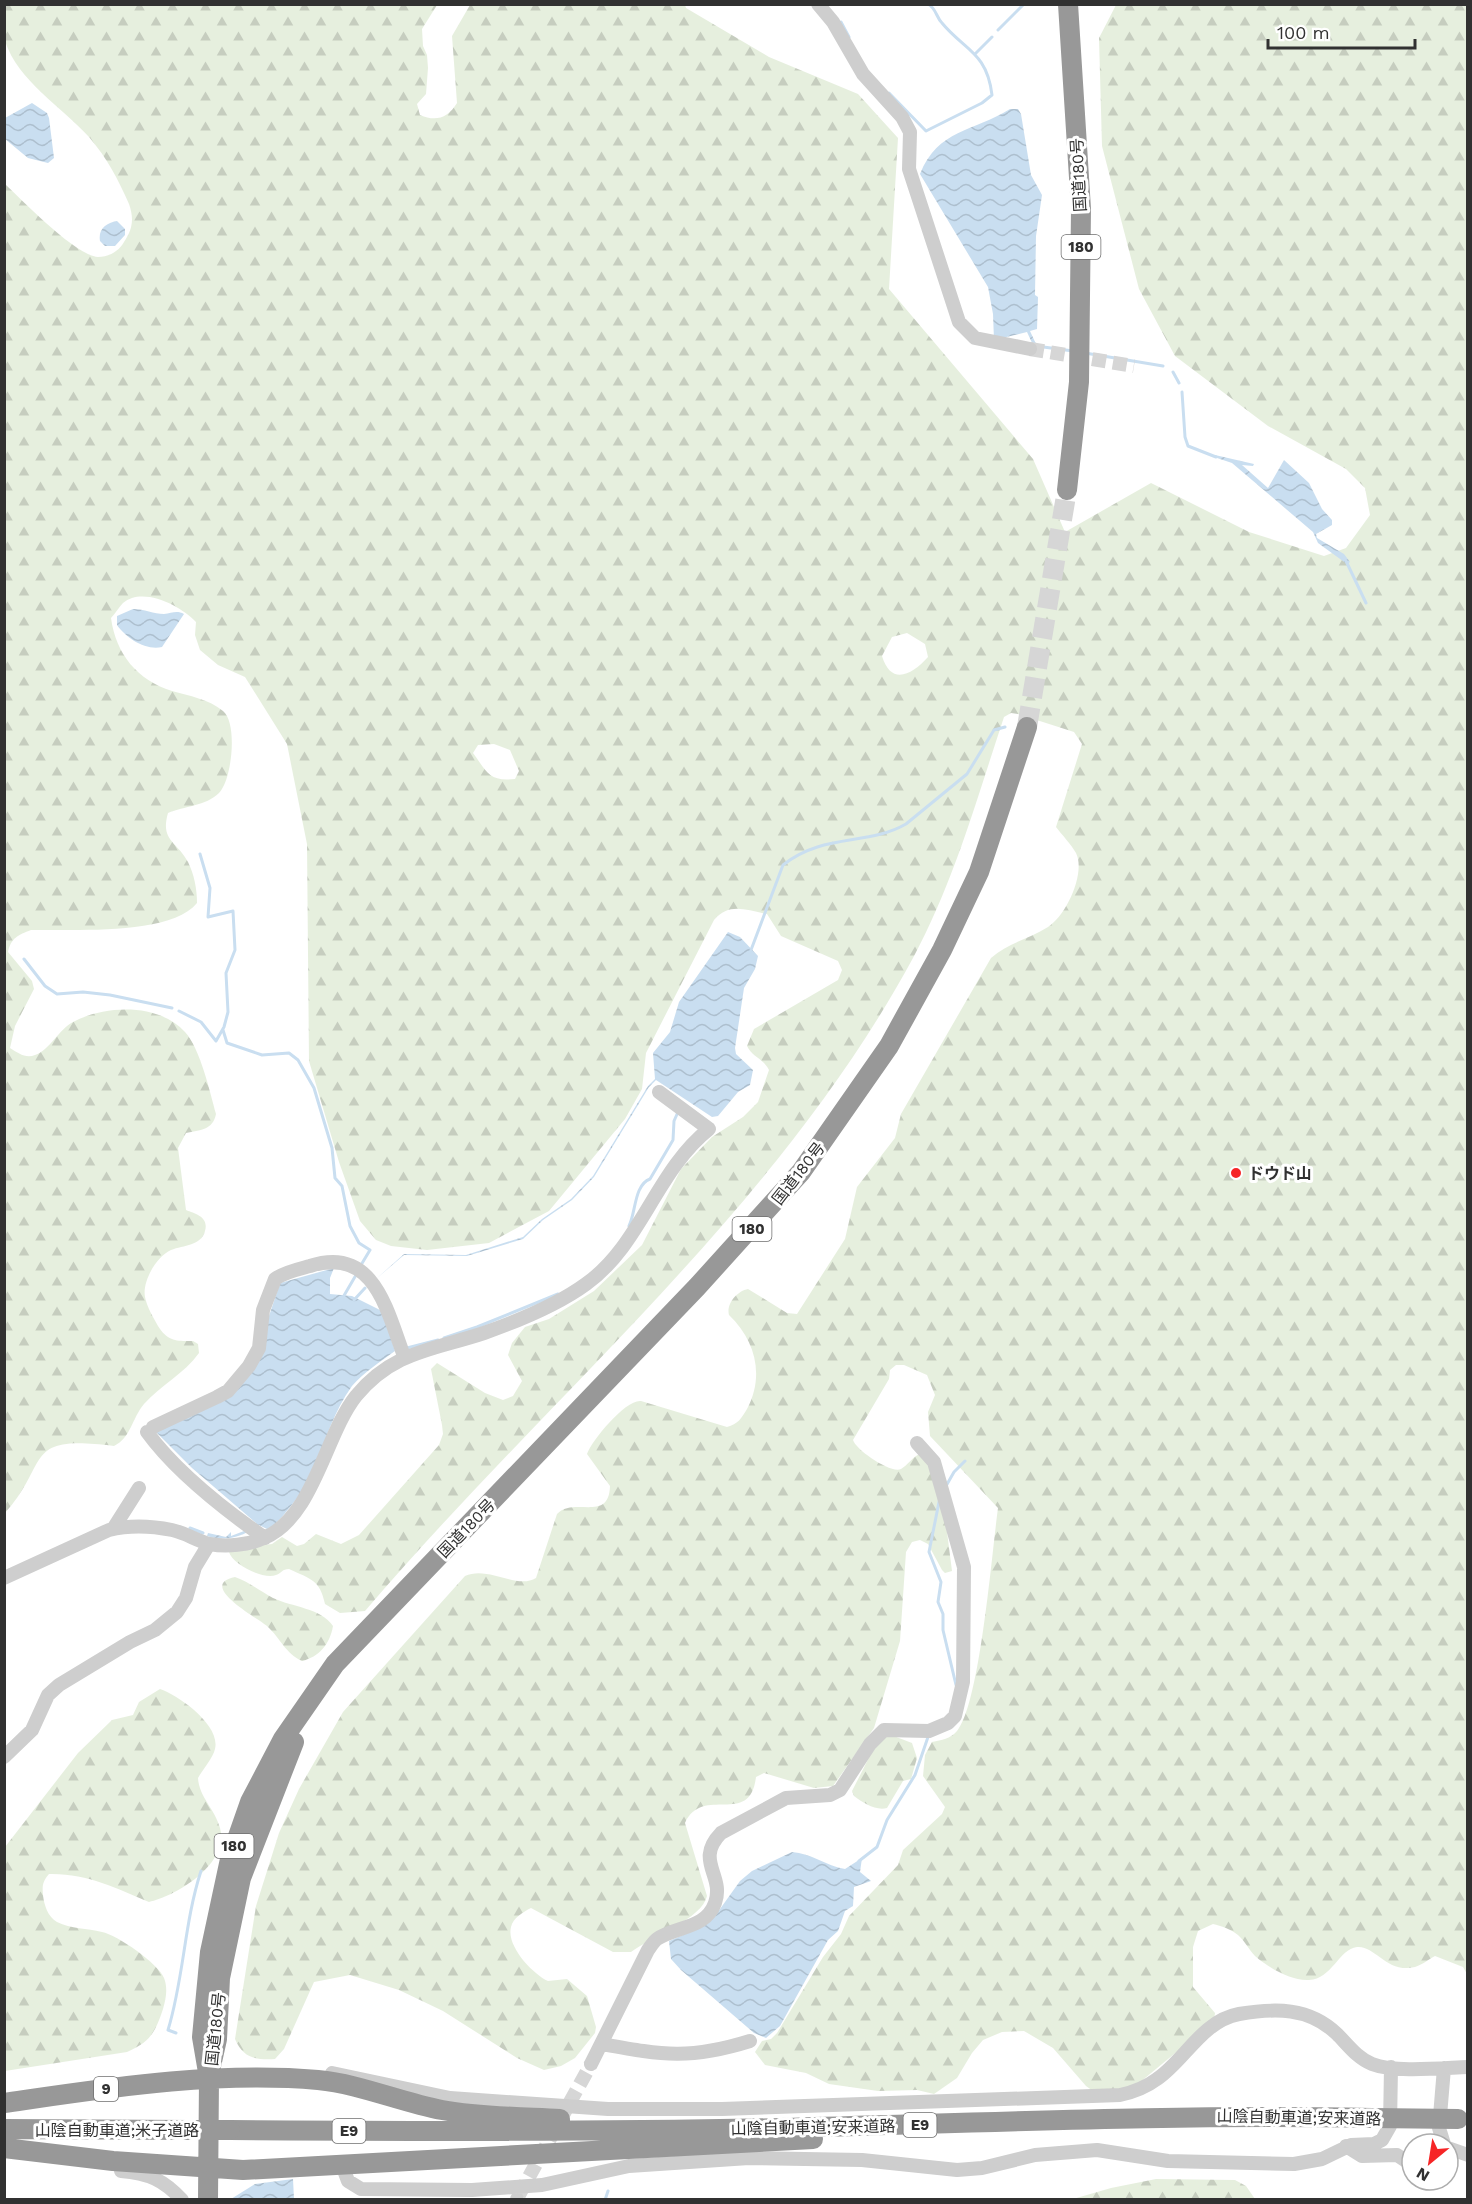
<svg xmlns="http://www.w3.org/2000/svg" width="1472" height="2204" font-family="'Work Sans','Noto Sans JP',sans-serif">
<defs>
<pattern id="forest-firs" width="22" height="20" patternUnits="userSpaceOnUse" patternTransform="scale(1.5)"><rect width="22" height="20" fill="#e6efde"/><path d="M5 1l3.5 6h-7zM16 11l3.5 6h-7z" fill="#c6cdbf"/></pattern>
<pattern id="water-waves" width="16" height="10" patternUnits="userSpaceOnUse" patternTransform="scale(1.5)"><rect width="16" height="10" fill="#c9def0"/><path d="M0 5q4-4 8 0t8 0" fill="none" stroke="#adbfce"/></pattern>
</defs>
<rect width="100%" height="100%" fill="#fff"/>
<path fill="url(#forest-firs)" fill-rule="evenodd" d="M5,5H437L422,29L423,46L427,55L428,68L426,94L417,104L420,115C436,122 448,118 457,103L452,36L470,5H685L686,8L769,57L858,94L898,138L889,289L1033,459L1065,532L1151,483L1249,532L1324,556L1346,548L1370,515L1365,488L1346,469L1268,426L1175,356L1139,289L1102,146L1099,38L1116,5H1467V1974L1463,1967L1435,1956C1429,1959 1422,1965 1415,1967C1387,1974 1375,1945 1357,1947C1339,1949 1332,1979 1309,1980C1291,1981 1269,1968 1255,1956C1249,1950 1245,1941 1238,1935C1231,1929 1221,1926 1213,1924L1198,1931L1193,1947V1987L1215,2013L1214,2021L1133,2088L1093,2091L1086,2086L1053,2048L1024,2031L1002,2032L983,2040L972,2053L957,2078L934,2094L917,2090L878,2091L829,2084L806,2073L765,2065L755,2052L762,2041L771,2039L777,2033L823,1957L841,1934L849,1916L898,1865L903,1850L942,1814L945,1807L923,1776L925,1755L932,1742C942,1740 950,1739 957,1731C980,1704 992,1551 998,1508L930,1436L928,1412L935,1395L927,1375L904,1365H896L890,1370L889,1379L853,1440C856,1450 891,1474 901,1469C908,1465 912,1457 920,1454L926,1457L946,1524L952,1571L945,1573L942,1570L928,1544L920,1540L912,1542L906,1552L900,1641L874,1728L833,1786L814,1788L764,1773L756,1777C750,1828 703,1784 685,1823L707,1896C702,1919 651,1937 631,1952H613L531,1908C523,1912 513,1918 511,1927C506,1946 533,1974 548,1981L567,1979L587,1996L596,2027L595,2033L575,2058L561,2066L544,2070L517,2058L443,2011L399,1990L350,1975L314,1982L284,2049L275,2059C255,2060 243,2058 235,2039L256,1906L279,1833L299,1789L343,1712L465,1576C488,1565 517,1590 536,1578L557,1514C574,1496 609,1523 610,1486L587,1454C592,1440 626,1399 641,1401L727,1427C738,1424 741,1419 747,1409C765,1375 755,1340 729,1315C726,1304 737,1291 748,1289L787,1313L797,1314L845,1239L857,1187L895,1138L901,1114L991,958C1008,943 1029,939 1048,927C1066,916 1086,873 1076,853C1071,844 1062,835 1056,827L1082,744L1074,732L1018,714L1011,713L1004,717C977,798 954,882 913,958C776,1211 549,1395 365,1611L340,1613L325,1604C320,1580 311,1579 289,1569C282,1569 282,1573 276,1575C263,1580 232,1564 229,1552L232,1549L272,1544L282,1537L297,1546L304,1544L316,1534L341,1544L359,1535L439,1445L443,1434L442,1425L431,1369L437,1363L485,1393L503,1400L513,1396L522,1381L508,1355L512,1343L525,1327L549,1319L594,1291L642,1245L681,1169L712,1137L743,1117L758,1102L769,1070C764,1059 752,1057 747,1046L754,1029L838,980L842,970L838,961L781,936L767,914C746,910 729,902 714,920L646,1053L642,1089L625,1119L549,1211L489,1243L427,1250L391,1246L376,1240L360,1221L339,1162L309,1061L307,844L287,744L245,677L218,665L200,650L195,635L196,622C181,606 143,586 123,603C119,607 115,614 111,618C116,654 137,680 172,691C189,696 209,699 223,711C238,723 232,780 219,793C206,806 184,806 168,813C160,841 177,841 188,862C194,874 197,889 197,903C170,936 73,929 31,930C18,935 11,938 8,952L32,981L34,989L15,1026L10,1048C18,1053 26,1059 35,1055C50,1050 59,1029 73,1022C105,1005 159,1003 185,1032C200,1048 210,1092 216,1114C213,1130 200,1130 186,1133L178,1148L186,1210C196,1214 209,1217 205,1231C201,1246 184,1245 171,1250C157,1256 142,1281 145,1297C147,1307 153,1317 158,1326C168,1342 177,1341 193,1341L198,1344L199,1353C184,1374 161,1385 144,1404C132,1418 131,1438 114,1446C21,1434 51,1462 5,1513V184C22,200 76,256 98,257C109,257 119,251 124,242C133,229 134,218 129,204C118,179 107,158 89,137C62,107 18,81 5,41C2,31 5,16 5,5ZM907,633L925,644L928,657C912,675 891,686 882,656L892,637ZM494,744L510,750L519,771L515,779C489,782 487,772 473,753L478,745Z
M235,1577C249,1582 260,1591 273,1598C292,1607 321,1608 333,1626C330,1644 319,1657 302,1661C285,1653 281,1639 267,1626C258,1618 196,1585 235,1577Z
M160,1689C178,1695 221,1725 215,1749C213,1758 203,1769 198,1778C199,1797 215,1809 220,1828C230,1863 177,1896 149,1902C116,1888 86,1873 49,1874C43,1881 42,1885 43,1895C44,1905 48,1917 57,1922C71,1929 87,1928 102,1932C117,1935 158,1963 164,1978C168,1988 166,1999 163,2009C155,2033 150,2042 127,2052L5,2071V1847L78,1753L112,1720L133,1715L139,1702Z
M891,1735L912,1743L917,1758L911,1779L903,1781L887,1808C876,1811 863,1803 854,1796L852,1791L879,1738Z
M1156,2179L1235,2180L1246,2186L1255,2199H1073L1111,2188Z"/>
<path fill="url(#water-waves)" d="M32,103L47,113L49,118L54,158L48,163L28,158L5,139V118Z
M1010,109H1018L1021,114L1031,175L1042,195L1036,236L1035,295L1038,297L1037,329L1030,331L1036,344L1033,345L1027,332L994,340L993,314L988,287L920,174C938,129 973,132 1010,109Z
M117,221L125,229V235L115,246H105L100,241C98,229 106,223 117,221Z
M1215,455L1254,464L1253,466L1242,465L1268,488L1284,460L1309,483L1322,509L1332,520V525L1316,534L1317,538L1344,554L1350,562L1347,564L1318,543L1313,532L1232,463L1214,457Z
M133,609C144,609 154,614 164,614C172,613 177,610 184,614L162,647C146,651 126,638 117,625V616Z
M728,932L740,937L758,956L755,969L744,988L735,1048L736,1054L753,1070L750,1085L738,1092L718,1116L712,1117L656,1080L649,1087L594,1177L572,1200L543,1220L523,1239L467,1256L404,1255L376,1279L404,1254L466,1255L523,1237L542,1219L571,1199L593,1176L648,1086L655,1079L653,1053L670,1032L679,1002Z
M334,1268L330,1278V1294L352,1296L382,1311L395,1351C380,1362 364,1372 352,1386C334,1411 326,1439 315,1466C308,1486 285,1516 269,1530L259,1525C241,1537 228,1542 207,1536L208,1533L226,1537L231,1532V1536L244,1531L256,1523L192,1468L156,1432L227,1398L267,1322L280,1283Z
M792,1852C811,1853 826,1866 845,1869L862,1858L860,1872L871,1881L854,1887L853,1906L845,1911L838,1931L828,1940L780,2026L766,2038L754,2033L681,1970L671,1959L669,1941L702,1927L715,1916L740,1881L752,1871Z
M293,2179L294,2199H231L255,2184Z"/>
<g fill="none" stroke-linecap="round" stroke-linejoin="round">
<path stroke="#c9def0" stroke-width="3" d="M841,22L849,37
M998,30L1024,4
M976,53L992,37
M889,93L926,131L982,103L992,95C987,52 964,50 942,23C936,17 936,8 928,4
M1034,343L1036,346L1073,351
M1085,353L1163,366
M1173,372L1179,383
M1182,392L1185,437L1188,446L1216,457
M1346,561L1366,603
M751,950L783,865C823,833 868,846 906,824L967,774L994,730L1005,727
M24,959L45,986L57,994L83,992L110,995L172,1008
M179,1011L201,1022L216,1041L224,1027L228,1012L226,973L235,950L233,911L208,917L210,888L200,854
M223,1030L227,1043L262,1055L289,1053L298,1060L314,1088L332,1148L335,1178L342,1186L350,1226L359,1243L370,1250L361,1265
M629,1226C636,1212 634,1185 650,1179L673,1140L674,1121L678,1112
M342,1299L356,1275
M354,1300L365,1288
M444,1338L477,1327L558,1294
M407,1348L438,1340
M946,1486L954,1472L965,1461
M940,1497L929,1552L941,1582L938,1602L943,1614V1630L956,1685
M190,1528L203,1533
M859,1861L877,1847L887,1820L915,1775L928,1737
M176,2033L168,2030C184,1978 184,1923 201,1871
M605,2200L608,2191"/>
<path stroke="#d6d6d6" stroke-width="14" stroke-dasharray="14 7" stroke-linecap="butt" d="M1030,349L1134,366
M519,2195L591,2064"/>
<path stroke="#d6d6d6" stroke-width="20" stroke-dasharray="20 10" stroke-linecap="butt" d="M1027,727L1067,490"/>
<path stroke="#cecece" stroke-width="14" d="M818,4L833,22L863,74L902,117L910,132L909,169L959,322L975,338L1030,349
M153,1427L217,1397L228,1391L249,1366L259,1348L263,1310L275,1279C284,1272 299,1269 310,1266C374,1245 387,1311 404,1356
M147,1432C176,1472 225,1510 265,1538
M113,1529L139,1488
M4,1578L109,1530C129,1525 152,1526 172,1530C186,1533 197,1541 210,1544C226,1547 249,1545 264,1538C314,1517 325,1435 356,1396C393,1351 433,1350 484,1333C518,1321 556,1306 586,1284C641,1245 656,1171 709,1129L659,1092
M4,1757L32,1730L48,1695L59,1685L130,1642L155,1630L177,1612L186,1598L195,1567L209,1544
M602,2044C663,2055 689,2060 750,2041
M591,2064L648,1950C651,1946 654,1941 657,1939C676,1926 706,1929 715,1903C725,1875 694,1861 721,1833L786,1798L830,1795L840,1790L870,1744L884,1730L929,1731L948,1723L955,1716L963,1682L964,1567L934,1462L917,1443
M332,2073L450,2098L608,2109H722L1120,2095C1134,2092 1145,2088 1157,2079C1185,2060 1202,2021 1239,2014C1275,2008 1309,2007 1337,2034C1348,2045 1357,2058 1372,2064C1395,2073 1442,2068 1468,2067
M1444,2144L1439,2128L1444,2068
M1346,2146L1362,2156L1397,2155L1412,2165
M1448,2148L1468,2155
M342,2165L348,2181L361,2189L472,2190L542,2185L629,2166L749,2158L862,2160L957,2170L982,2168L1035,2155L1097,2150L1168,2161L1294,2164L1322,2159L1351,2145L1374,2144L1382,2140L1390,2126L1391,2067
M121,2171C148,2173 164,2180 182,2200
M517,2200V2199"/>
<path stroke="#989898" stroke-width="20" d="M1067,490L1079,382L1081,209L1068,4
M211,2066L217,2039L220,1978L241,1878L294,1742
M4,2103C108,2088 213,2071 318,2080C360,2084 400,2102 442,2110C481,2117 521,2117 560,2119
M4,2129L190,2130
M230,2130C413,2131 597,2132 781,2128C978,2123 1174,2114 1372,2118
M4,2148L113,2161L243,2170L813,2139
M208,2200L209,2078L202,2037L210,1952L230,1859L250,1802L283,1739L335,1664L697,1287L801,1172L889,1046L942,950L979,872L1027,727"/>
<path stroke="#989898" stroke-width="20" d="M1372,2118L1458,2119
M190,2130H230"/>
</g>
<circle fill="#f62526" stroke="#fff" stroke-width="2" cx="1236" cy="1173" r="6"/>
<g text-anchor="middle" stroke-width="6" stroke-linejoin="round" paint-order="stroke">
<g fill="#fff" stroke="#6f6f6f" stroke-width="1.5">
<rect x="1061.5" y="235" width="39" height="24" rx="4.5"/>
<rect x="732.5" y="1217" width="39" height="24" rx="4.5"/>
<rect x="214.5" y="1834" width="39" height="24" rx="4.5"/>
<rect x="94" y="2077" width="24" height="24" rx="4.5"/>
<rect x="903.5" y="2113" width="33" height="24" rx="4.5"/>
<rect x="332.5" y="2119" width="33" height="24" rx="4.5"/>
</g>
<g font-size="15" font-weight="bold" fill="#313131">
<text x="1081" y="252">180</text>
<text x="752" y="1234">180</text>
<text x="234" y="1851">180</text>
<text x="106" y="2094">9</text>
<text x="920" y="2130">E9</text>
<text x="349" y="2136">E9</text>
</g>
<g font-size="16" fill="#313131" stroke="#fff">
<text transform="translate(1078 175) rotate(-93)" y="6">国道180号</text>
<text transform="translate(798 1173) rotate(-52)" y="6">国道180号</text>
<text transform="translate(466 1528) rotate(-46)" y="6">国道180号</text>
<text transform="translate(215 2029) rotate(-84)" y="6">国道180号</text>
<text transform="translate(1299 2117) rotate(1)" y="6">山陰自動車道;安来道路</text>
<text transform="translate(813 2127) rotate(-1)" y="6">山陰自動車道;安来道路</text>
<text x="117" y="2136">山陰自動車道;米子道路</text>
</g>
<g font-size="16" font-weight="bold" fill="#313131" stroke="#fff" text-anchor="start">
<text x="1248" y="1179">ドウド山</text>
</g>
</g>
<rect width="1472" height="2204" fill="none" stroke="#313131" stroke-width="12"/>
<g transform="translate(1430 2162) rotate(210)"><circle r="28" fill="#ffffff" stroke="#adadad" stroke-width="1.5"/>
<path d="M0-4.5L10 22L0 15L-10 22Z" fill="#f62526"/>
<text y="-9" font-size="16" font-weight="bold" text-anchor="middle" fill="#313131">N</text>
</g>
<path d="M1268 39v9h147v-9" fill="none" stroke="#313131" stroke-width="3"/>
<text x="1277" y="39" font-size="18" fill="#313131" stroke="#ffffff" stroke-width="4.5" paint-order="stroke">100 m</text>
</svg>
